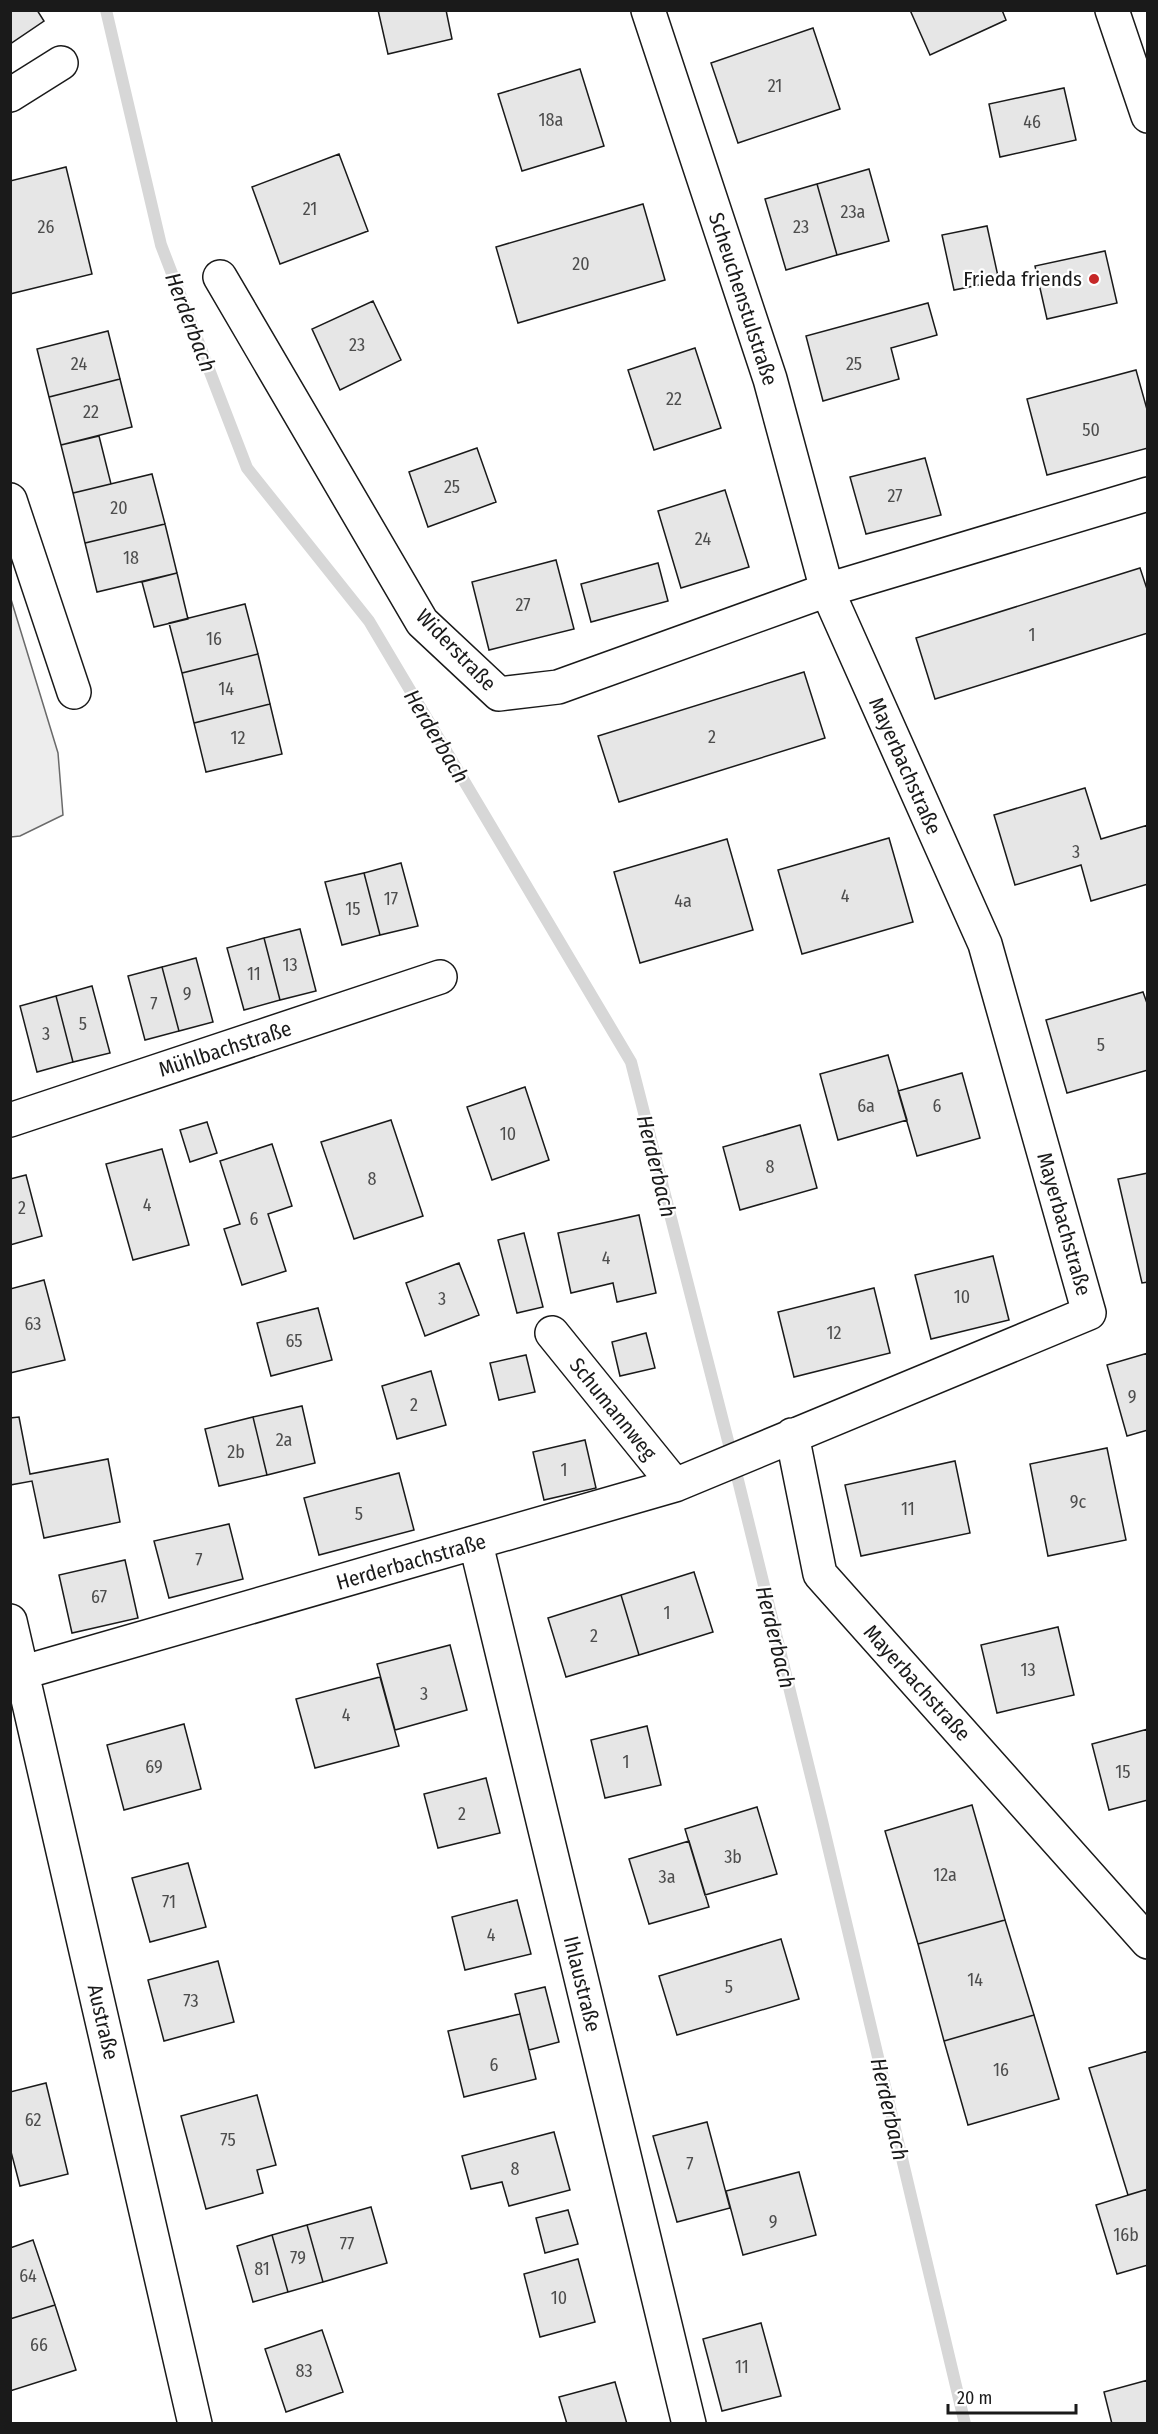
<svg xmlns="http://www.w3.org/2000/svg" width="1158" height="2434" font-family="'Fira Sans Condensed',sans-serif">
<rect width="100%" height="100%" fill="#fff"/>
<path fill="#ededed" stroke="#6a6a6a" stroke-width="1.5" d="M10,596L58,753L63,815L20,836L11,837Z"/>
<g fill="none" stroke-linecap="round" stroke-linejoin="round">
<path stroke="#d7d7d7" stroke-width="12" d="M106,10L161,245L247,468L369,621L631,1062L736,1472L822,1821L965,2424"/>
</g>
<path fill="#e6e6e6" stroke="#1a1a1a" stroke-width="1.5" d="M10,10H37L44,21L10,44Z
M378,10H446L452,39L388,54Z
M910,10H1002L1006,20L930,55Z
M813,28L840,109L738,143L711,63Z
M580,69L604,146L522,171L498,94Z
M1064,88L1076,140L1000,157L989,104Z
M339,154L368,231L280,264L252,187Z
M66,167L92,274L10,294V181Z
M869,169L889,241L837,255L817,184Z
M817,184L837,255L786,270L765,199Z
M643,204L665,280L518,323L496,247Z
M987,226L999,281L954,290L942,235Z
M1105,251L1117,303L1047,319L1035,266Z
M373,301L401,360L340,390L312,329Z
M928,303L937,335L891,348L899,379L823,401L806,336Z
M108,331L120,379L49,397L37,349Z
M695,348L721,428L654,450L628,370Z
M1136,370L1148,413V448L1047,475L1027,399Z
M120,379L132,427L61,445L49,397Z
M99,436L111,484L73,493L61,445Z
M477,448L496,502L428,527L409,472Z
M925,458L941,515L866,534L850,477Z
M152,474L165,524L85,543L73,493Z
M725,490L749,567L681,588L658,511Z
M165,524L177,573L97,592L85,543Z
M556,560L574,629L489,650L472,582Z
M658,563L668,601L591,622L581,584Z
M1140,568L1148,592V633L935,699L916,638Z
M177,573L188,619L154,627L142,582Z
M245,604L258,654L182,673L169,623Z
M258,654L270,704L194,723L182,673Z
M804,672L825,738L619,802L598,736Z
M270,704L282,754L206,772L194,723Z
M1085,788L1101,839L1148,825V884L1091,901L1081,865L1015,885L994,815Z
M889,838L913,922L802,954L778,870Z
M727,839L753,930L640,963L614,872Z
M401,863L418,926L380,935L364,873Z
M364,873L380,935L342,945L325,882Z
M300,929L316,991L280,1000L264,938Z
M264,938L280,1000L244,1010L227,948Z
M196,958L213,1022L179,1031L162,967Z
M162,967L179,1031L145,1040L128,976Z
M92,986L110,1053L73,1062L56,996Z
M1143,992L1148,1006V1070L1067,1093L1046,1020Z
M56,996L73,1062L37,1072L20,1006Z
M888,1055L907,1120L838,1140L820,1074Z
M962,1073L980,1138L917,1156L898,1091Z
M525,1087L549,1160L492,1180L467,1107Z
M391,1120L423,1216L354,1239L321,1142Z
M207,1122L217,1153L190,1162L180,1130Z
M800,1125L817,1188L740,1210L723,1147Z
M272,1144L292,1206L268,1214L286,1271L242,1285L224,1229L240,1224L220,1161Z
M162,1149L189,1245L133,1260L106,1164Z
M1148,1173V1282L1142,1283L1118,1179Z
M26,1175L42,1236L10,1245V1179Z
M639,1215L656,1293L617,1302L613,1283L571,1293L558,1233Z
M524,1233L543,1307L517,1313L498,1240Z
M993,1256L1009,1320L931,1339L915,1275Z
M459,1263L479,1315L425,1336L406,1283Z
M44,1280L65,1360L10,1373V1289Z
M874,1288L890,1353L794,1377L778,1312Z
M318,1308L332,1360L271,1376L257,1323Z
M646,1333L655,1368L620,1376L612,1342Z
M1148,1353V1430L1127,1436L1107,1365Z
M526,1355L535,1392L499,1400L490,1363Z
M431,1371L446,1425L397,1439L382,1386Z
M302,1406L315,1463L267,1475L253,1417Z
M19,1417L30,1474L108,1459L120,1522L44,1538L32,1481L10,1485V1418Z
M253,1417L267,1475L219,1486L205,1429Z
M585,1440L596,1488L544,1500L533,1452Z
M1107,1448L1126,1540L1048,1556L1030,1464Z
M955,1461L970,1533L861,1556L845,1485Z
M399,1473L414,1530L319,1555L304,1498Z
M229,1524L243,1579L169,1598L154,1541Z
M125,1560L138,1618L72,1633L59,1575Z
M694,1572L713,1632L639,1655L621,1595Z
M621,1595L639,1655L566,1677L548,1618Z
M1058,1627L1074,1695L997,1713L981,1645Z
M450,1645L467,1710L395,1730L377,1664Z
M380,1677L399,1746L315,1768L296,1699Z
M184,1724L201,1789L124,1810L107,1745Z
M647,1726L661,1785L605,1798L591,1740Z
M1148,1729V1800L1109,1810L1092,1744Z
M486,1778L500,1833L438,1848L424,1794Z
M972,1805L1005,1920L918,1944L885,1831Z
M757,1807L777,1874L705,1895L685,1829Z
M689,1841L709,1907L649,1924L629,1859Z
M188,1863L206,1927L150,1942L132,1878Z
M517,1900L531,1954L465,1970L452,1917Z
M1005,1920L1034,2015L944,2041L918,1944Z
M781,1939L799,1999L677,2035L659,1976Z
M218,1961L234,2022L164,2041L148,1980Z
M545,1987L559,2042L529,2050L515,1994Z
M520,2014L536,2079L464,2097L448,2031Z
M1034,2015L1059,2099L968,2125L944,2041Z
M1148,2051V2189L1128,2195L1089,2068Z
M46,2083L68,2174L20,2186L10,2148V2092Z
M257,2095L276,2165L257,2170L263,2193L206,2209L181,2116Z
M707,2122L730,2208L677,2222L653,2136Z
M554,2132L570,2190L509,2206L502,2182L471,2189L462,2156Z
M799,2172L816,2235L743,2255L726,2191Z
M1148,2189V2265L1117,2274L1096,2205Z
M371,2207L387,2263L323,2282L307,2225Z
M568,2210L578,2244L545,2253L536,2218Z
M307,2225L323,2282L288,2292L272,2235Z
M272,2235L288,2292L253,2302L237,2246Z
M33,2240L55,2305L10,2319V2248Z
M578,2259L595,2322L540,2337L524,2274Z
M55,2305L76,2370L10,2391V2319Z
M761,2323L781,2396L722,2411L703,2339Z
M322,2330L343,2392L286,2412L265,2349Z
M1148,2380V2424H1112L1104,2392Z
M615,2382L627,2424H567L559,2397Z"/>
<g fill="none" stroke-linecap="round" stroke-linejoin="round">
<g stroke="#1a1a1a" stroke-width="36">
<path id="minor" d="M1112,10L1148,116
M10,95L61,63
M220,277L422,622L499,694L558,687L827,590L1148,494
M10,500L74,692
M10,1120L440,977
M552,1333L675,1485
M792,1435L820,1574L1148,1942
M476,1544L689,2424
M10,1621L195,2424
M24,1672L675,1485L1089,1313L985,944L827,590L770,379L648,10"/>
</g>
<use href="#minor" stroke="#fff" stroke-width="33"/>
</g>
<circle fill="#c62828" stroke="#fff" stroke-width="2" cx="1094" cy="279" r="6"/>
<g text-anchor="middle" stroke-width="4.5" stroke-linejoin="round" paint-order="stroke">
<g font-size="18" fill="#4d4d4d">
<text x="775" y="92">21</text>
<text x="551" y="126">18a</text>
<text x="1032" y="128">46</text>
<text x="310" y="215">21</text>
<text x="853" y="218">23a</text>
<text x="46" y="233">26</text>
<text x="801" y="233">23</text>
<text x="581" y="270">20</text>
<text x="357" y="351">23</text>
<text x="79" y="370">24</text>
<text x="854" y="370">25</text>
<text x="674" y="405">22</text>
<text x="91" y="418">22</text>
<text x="1091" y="436">50</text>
<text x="452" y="493">25</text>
<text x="895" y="502">27</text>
<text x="119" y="514">20</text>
<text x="703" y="545">24</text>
<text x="131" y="564">18</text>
<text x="523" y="611">27</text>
<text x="1032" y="641">1</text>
<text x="214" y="645">16</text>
<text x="226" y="695">14</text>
<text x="712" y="743">2</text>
<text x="238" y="744">12</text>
<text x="1076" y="858">3</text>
<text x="845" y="902">4</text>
<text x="391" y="905">17</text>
<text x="683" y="907">4a</text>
<text x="353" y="915">15</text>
<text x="290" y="971">13</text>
<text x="254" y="980">11</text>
<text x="187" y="1000">9</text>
<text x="154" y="1010">7</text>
<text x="83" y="1030">5</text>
<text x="46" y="1040">3</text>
<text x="1101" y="1051">5</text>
<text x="866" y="1112">6a</text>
<text x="937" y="1112">6</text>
<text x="508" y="1140">10</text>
<text x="770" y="1173">8</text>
<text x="372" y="1185">8</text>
<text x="147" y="1211">4</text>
<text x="22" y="1214">2</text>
<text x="254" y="1225">6</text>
<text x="606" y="1264">4</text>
<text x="962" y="1303">10</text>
<text x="442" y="1305">3</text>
<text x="33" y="1330">63</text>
<text x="834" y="1339">12</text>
<text x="294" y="1347">65</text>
<text x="1132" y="1403">9</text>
<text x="414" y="1411">2</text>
<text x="284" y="1446">2a</text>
<text x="236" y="1458">2b</text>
<text x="564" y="1476">1</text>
<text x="1078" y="1508">9c</text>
<text x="908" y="1515">11</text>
<text x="359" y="1520">5</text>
<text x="199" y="1566">7</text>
<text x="99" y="1603">67</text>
<text x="667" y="1619">1</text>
<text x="594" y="1642">2</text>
<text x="1028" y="1676">13</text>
<text x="424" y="1700">3</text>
<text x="346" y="1721">4</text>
<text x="626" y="1768">1</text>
<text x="154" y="1773">69</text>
<text x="1123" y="1778">15</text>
<text x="462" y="1820">2</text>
<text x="733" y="1863">3b</text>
<text x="945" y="1881">12a</text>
<text x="667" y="1883">3a</text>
<text x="169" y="1908">71</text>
<text x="491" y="1941">4</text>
<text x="975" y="1986">14</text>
<text x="729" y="1993">5</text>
<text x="191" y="2007">73</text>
<text x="494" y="2071">6</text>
<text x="1001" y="2076">16</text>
<text x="33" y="2126">62</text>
<text x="228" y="2146">75</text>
<text x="690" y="2170">7</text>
<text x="515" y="2175">8</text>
<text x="773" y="2228">9</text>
<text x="1126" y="2241">16b</text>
<text x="347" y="2250">77</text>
<text x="298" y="2264">79</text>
<text x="262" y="2275">81</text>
<text x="28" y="2282">64</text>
<text x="559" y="2304">10</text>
<text x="39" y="2351">66</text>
<text x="742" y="2373">11</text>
<text x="304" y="2377">83</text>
</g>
<g font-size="21" fill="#1a1a1a" stroke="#fff" text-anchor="end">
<text x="1082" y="286">Frieda friends</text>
</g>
<g font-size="21" fill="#1a1a1a" stroke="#fff">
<text transform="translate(743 299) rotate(72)" y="7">Scheuchenstulstraße</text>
<text transform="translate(456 650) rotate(46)" y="7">Widerstraße</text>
<text transform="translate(905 766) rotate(66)" y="7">Mayerbachstraße</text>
<text transform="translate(225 1049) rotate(-18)" y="7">Mühlbachstraße</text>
<text transform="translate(1064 1224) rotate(74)" y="7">Mayerbachstraße</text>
<text transform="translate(613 1409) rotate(51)" y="7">Schumannweg</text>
<text transform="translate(411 1562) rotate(-16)" y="7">Herderbachstraße</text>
<text transform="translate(917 1683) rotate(48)" y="7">Mayerbachstraße</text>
<text transform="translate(582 1984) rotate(76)" y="7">Ihlaustraße</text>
<text transform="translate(103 2022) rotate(77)" y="7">Austraße</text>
</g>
<g font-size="22" font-style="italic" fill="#1a1a1a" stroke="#fff">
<text transform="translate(191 322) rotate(69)" y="8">Herderbach</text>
<text transform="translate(437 736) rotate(59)" y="8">Herderbach</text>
<text transform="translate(657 1166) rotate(76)" y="8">Herderbach</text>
<text transform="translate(776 1637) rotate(76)" y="8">Herderbach</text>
<text transform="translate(890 2109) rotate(77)" y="8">Herderbach</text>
</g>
</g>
<rect width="1158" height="2434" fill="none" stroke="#1a1a1a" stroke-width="24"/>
<path d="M948 2404v9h128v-9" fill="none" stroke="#1a1a1a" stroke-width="3"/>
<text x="957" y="2404" font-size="18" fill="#1a1a1a" stroke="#ffffff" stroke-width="4.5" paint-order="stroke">20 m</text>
</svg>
